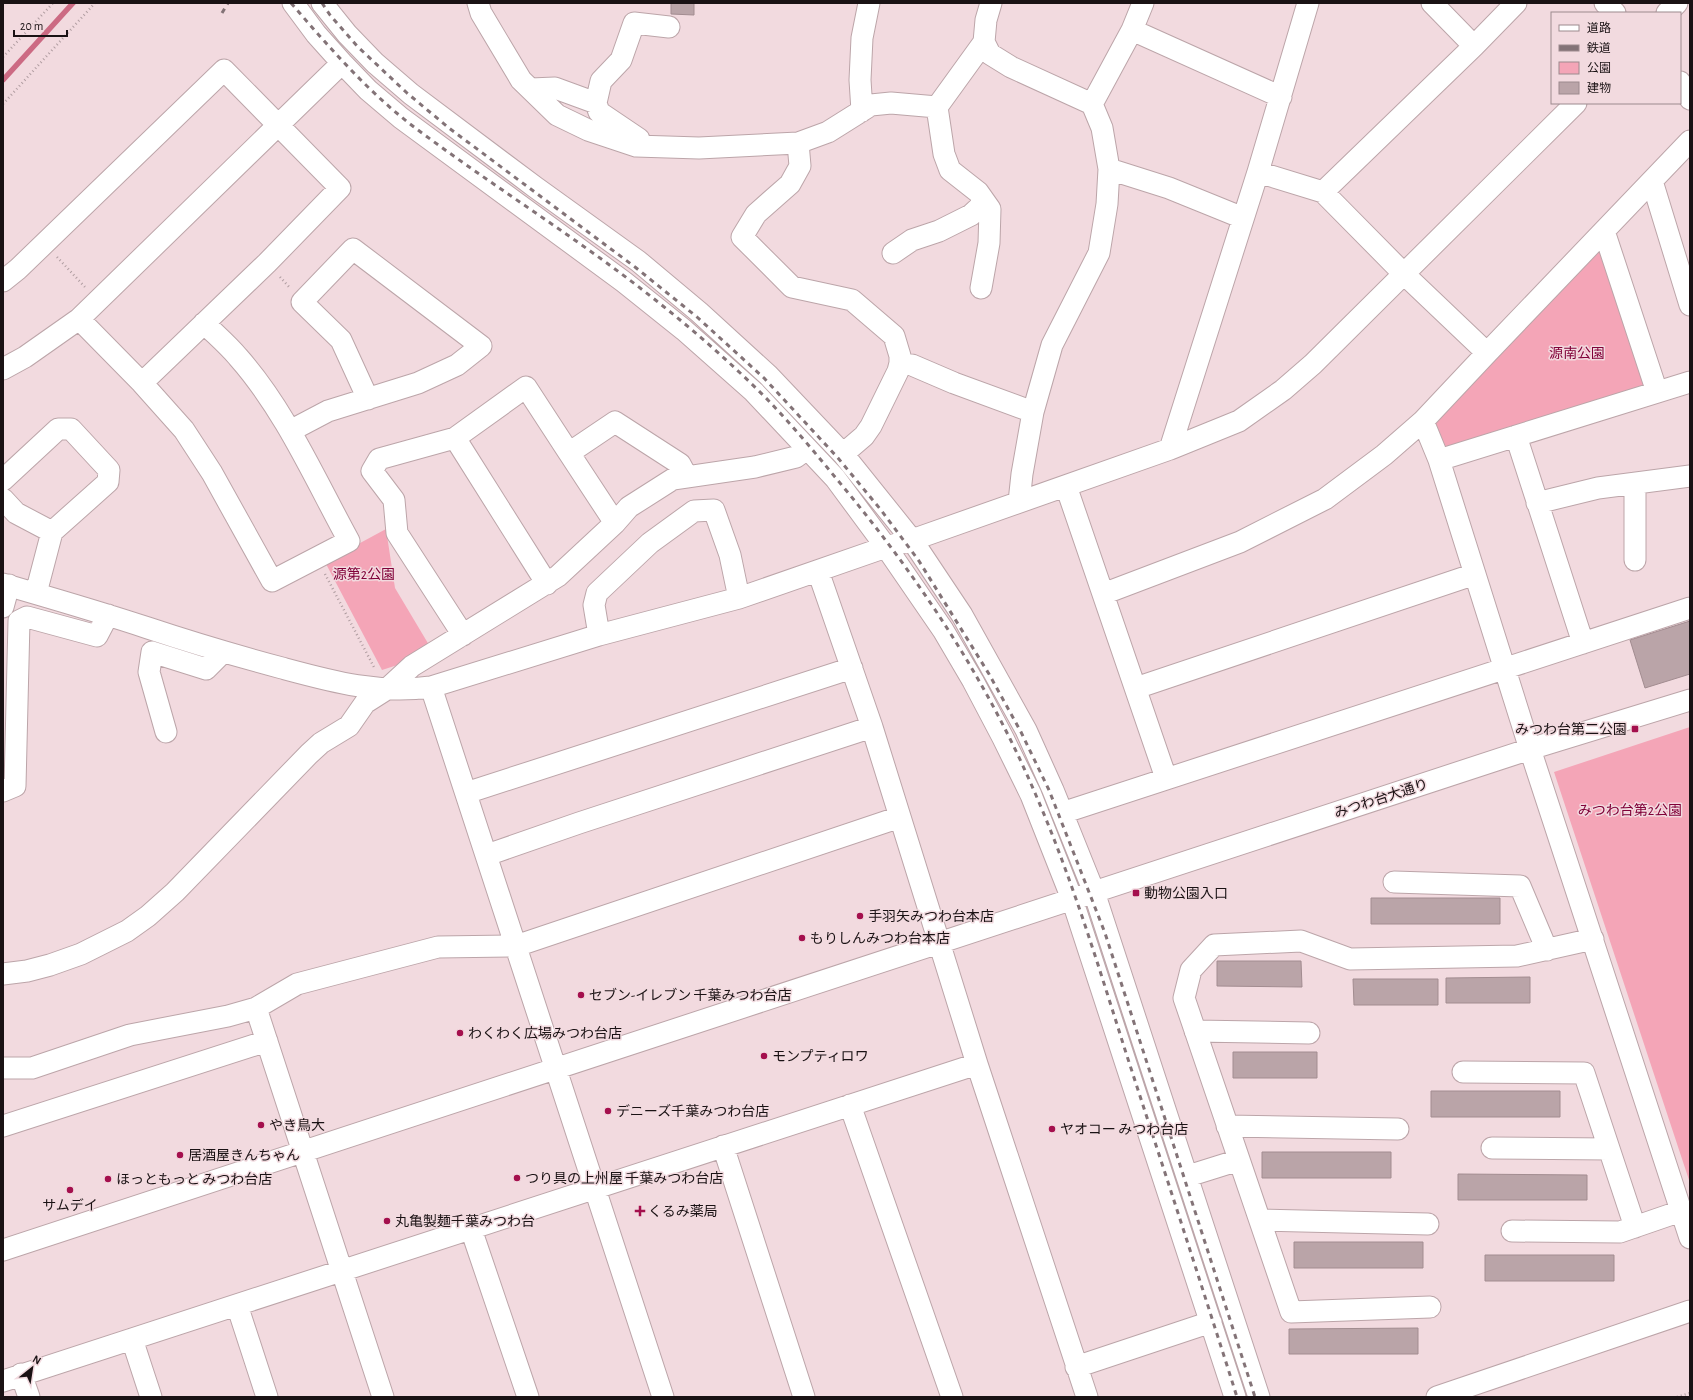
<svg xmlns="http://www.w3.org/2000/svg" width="1693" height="1400" font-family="'Alegreya Sans','Noto Sans JP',sans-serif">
<rect width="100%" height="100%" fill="#f2dadf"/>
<path fill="#f4a5b7" d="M1602,249L1644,382L1640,392L1447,454L1429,425Z
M386,529L395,588L432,650L413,660L382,670L325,562Z
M1690,727V1183L1554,772Z"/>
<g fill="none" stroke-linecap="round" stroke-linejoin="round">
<path stroke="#cc6a83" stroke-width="5.5" d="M3,80L73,3"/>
</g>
<path fill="#baa4a8" stroke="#a28c90" d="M671,3H694V15L671,14Z
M1690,621V674L1645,688L1630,640Z
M1371,898H1500V924H1371Z
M1217,961H1301L1302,987L1217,986Z
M1530,977V1003H1446V978Z
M1353,979H1438V1005H1354Z
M1233,1052H1317V1078H1233Z
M1431,1091H1560V1117H1431Z
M1262,1152H1391V1178H1262Z
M1458,1174L1587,1175V1200H1458Z
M1294,1242H1423V1268H1294Z
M1485,1255H1614V1281H1485Z
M1418,1328V1354H1289V1329Z"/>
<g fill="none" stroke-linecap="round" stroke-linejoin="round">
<g stroke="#bca5a9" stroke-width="23">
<path id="minor" d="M293,3L316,34L342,63L368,90L401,118L624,282L684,330L754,392L835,478L886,547L943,630L973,681L1003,738L1031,795L1072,899L1235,1397
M322,3L347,34L375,63L411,94L535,187L638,261L699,312L768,375L843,454L912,540L962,615L1026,730L1053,790L1094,892L1259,1397
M478,3L481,13L521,80L557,115L588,130L636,146L699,148L798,143L828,132L871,105L891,103L937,107
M991,3L986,20L984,42L990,54L1011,67L1092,104L1102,128L1109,169L1107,204L1099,253L1052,345L1033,412L1022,474L1019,502
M1432,3L1474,46
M1605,3L1615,13
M1667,13L1677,3
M1132,30L1281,97
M1680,82L1690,99
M531,89L555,88L596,103
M1092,104L1132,30L1143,3
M862,111L860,80L862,38L869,3
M639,139L599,112L596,103L601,81L621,60L634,23L669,27
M798,143L800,166L790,184L756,214L742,237L792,287L852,300L894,336L900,356V363L898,371L871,426L864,436L843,454
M1109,169L1169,188L1243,218
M1258,172L1323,192L1404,274L1487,353
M1652,181L1690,305
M1323,192L1474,46L1516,3
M1604,231L1657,392
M893,253L912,240L939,231L971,215L985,202
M3,281L18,269L224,70L340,188L267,263L142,383
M981,288L989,243L990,209L978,192L950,170L944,154L937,107L984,42
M79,319L142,383L184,430L212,473L272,581L349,541C315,479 285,410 238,357C228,345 215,334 204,323
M900,363L912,365L954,383L1033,412
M3,369L25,357L79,319L342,63
M1423,421L1439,460L1530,749L1690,1238
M290,431L328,411L418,383L457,365L481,346L353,249L302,302L341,340L368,399
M1516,436L1583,643
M455,438L547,584
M1170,449L1258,172L1308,3
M1439,460L1690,382
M3,480L58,429H71L109,470L108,482L52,532L36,593
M1635,483V560
M1066,486L1166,778
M3,499L16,513L52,532
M1537,503L1598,488L1690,476
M615,523L569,453L615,422L680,464L687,477
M818,571L872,727L977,1064L1087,1397
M3,584C51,598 100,612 148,628C193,643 237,656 282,668C334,682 377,694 431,687L599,635L739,598L886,547L912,540L1170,449L1239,421L1283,390L1313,364L1576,103
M1103,594L1240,542L1325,499L1384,455L1423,421L1487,353L1690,141
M3,607L9,585
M463,635L397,533L394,500L372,471L379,459L455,438L526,387L569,453
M599,635L594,605L597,593L650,543L694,511L714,510L730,555L739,598
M431,687L663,1397
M1136,688L1475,574
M166,732L149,672L152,652L206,669L223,652
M3,791L15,786L19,621L27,617L97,636L108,615
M466,793L852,668
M1062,813L1690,608
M487,855L579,823L872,727
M1394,882L1520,886L1547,950
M3,974L27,971L50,965L81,954L127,931L148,916L175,892L309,754L321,743L349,726L365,703L387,689L412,666L558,576L615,523L629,507L673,479L755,467L796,457L807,449
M256,1008L383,1397
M1195,1031L1309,1033
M3,1068H32L130,1035L228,1016L256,1008L297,984L438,947L516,946L900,817
M1463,1072L1584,1073L1635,1227
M850,1105L952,1397
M3,1126L267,1041
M1227,1126L1398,1129
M723,1146L804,1397
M1492,1148L1609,1149
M1188,1176L1239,1160
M1260,1220L1428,1224
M471,1229L528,1397
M1512,1231L1620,1232L1681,1211
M3,1250L1530,749L1690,700
M237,1305L267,1397
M1430,1307L1291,1312L1184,998L1191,970L1214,945L1301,941L1350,959L1517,956L1593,939
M132,1339L151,1397
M1076,1367L1211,1322
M21,1374L29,1397
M3,1381L977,1064
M1437,1397L1690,1311"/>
</g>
<path stroke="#b09da1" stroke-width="2.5" stroke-dasharray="1 3" stroke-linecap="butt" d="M3,57L53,3
M3,104L95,3
M57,257L85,287
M280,277L290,288
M325,574L375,669
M1677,1397L1690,1393"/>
<use href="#minor" stroke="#fff" stroke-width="21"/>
<path stroke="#837377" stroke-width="3" stroke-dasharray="5 5" stroke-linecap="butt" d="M291,3C329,47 367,91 414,127C483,179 558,226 627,278C676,315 723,355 766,398C790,423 813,450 835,477C915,572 986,678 1035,793C1072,878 1099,968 1127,1056C1164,1170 1201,1283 1237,1397
M322,3L330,15L357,46L407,93L449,128L635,267L697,317L764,378L838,458L881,510L919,561L989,674L1021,732L1049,790L1105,933L1255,1397
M222,13L228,3"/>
</g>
<g fill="#a40f4d" stroke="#f2dadf" stroke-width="1.5">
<rect x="1631" y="725" width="8" height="8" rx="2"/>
<rect x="1132" y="889" width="8" height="8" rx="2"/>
<circle cx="860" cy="916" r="4"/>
<circle cx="802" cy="938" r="4"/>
<circle cx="581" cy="995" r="4"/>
<circle cx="460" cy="1033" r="4"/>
<circle cx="764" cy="1056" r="4"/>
<circle cx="608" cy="1111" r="4"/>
<circle cx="261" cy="1125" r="4"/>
<circle cx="1052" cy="1129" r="4"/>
<circle cx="180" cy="1155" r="4"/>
<circle cx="517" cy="1178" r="4"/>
<circle cx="108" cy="1179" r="4"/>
<circle cx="70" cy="1190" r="4"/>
<path d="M638 1205h4v4h4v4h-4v4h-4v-4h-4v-4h4z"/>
<circle cx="387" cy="1221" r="4"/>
</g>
<g text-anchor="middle" stroke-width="3" stroke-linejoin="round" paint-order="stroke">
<g font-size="14" fill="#800038" stroke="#f2dadf">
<text x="1577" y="358">源南公園</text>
<text x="364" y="579">源第2公園</text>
<text x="1630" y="815">みつわ台第2公園</text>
</g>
<g font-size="14" fill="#1a1214" stroke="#f2dadf" text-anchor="start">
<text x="1627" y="734" text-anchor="end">みつわ台第二公園</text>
<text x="1144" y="898">動物公園入口</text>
<text x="868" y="921">手羽矢みつわ台本店</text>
<text x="810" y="943">もりしんみつわ台本店</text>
<text x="589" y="1000">セブン-イレブン 千葉みつわ台店</text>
<text x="468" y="1038">わくわく広場みつわ台店</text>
<text x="772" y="1061">モンプティロワ</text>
<text x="616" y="1116">デニーズ千葉みつわ台店</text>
<text x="269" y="1130">やき鳥大</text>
<text x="1060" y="1134">ヤオコー みつわ台店</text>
<text x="188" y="1160">居酒屋きんちゃん</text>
<text x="525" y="1183">つり具の上州屋 千葉みつわ台店</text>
<text x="116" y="1184">ほっともっと みつわ台店</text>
<text x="70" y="1210" text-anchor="middle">サムデイ</text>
<text x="648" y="1216">くるみ薬局</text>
<text x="395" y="1226">丸亀製麺千葉みつわ台</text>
</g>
<g font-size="14" fill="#1a1214" stroke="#f2dadf">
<text transform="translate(1381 798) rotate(-18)" y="5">みつわ台大通り</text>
</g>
</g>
<rect width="1693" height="1400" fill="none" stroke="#1a1214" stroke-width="8"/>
<rect x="1551" y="12" width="130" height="92" fill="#f2dadf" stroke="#9c8a8e"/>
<rect x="1559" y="25" width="20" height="6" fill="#ffffff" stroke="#9c8a8e"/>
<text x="1587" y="32" font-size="12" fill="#1a1214">道路</text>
<rect x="1559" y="45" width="20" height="6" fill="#837377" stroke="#9c8a8e"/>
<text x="1587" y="52" font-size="12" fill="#1a1214">鉄道</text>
<rect x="1559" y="62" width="20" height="12" fill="#f4a5b7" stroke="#9c8a8e"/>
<text x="1587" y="72" font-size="12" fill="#1a1214">公園</text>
<rect x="1559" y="82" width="20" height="12" fill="#baa4a8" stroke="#9c8a8e"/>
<text x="1587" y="92" font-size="12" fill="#1a1214">建物</text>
<g transform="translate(32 1368) rotate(30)" stroke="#f2dadf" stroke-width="3" paint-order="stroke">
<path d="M0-3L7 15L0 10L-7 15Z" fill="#1a1214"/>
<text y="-6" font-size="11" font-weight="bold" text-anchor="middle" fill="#1a1214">N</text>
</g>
<path d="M14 30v6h53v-6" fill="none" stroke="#1a1214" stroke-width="2"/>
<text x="20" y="30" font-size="12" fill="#1a1214" stroke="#f2dadf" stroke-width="3" paint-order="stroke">20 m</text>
</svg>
